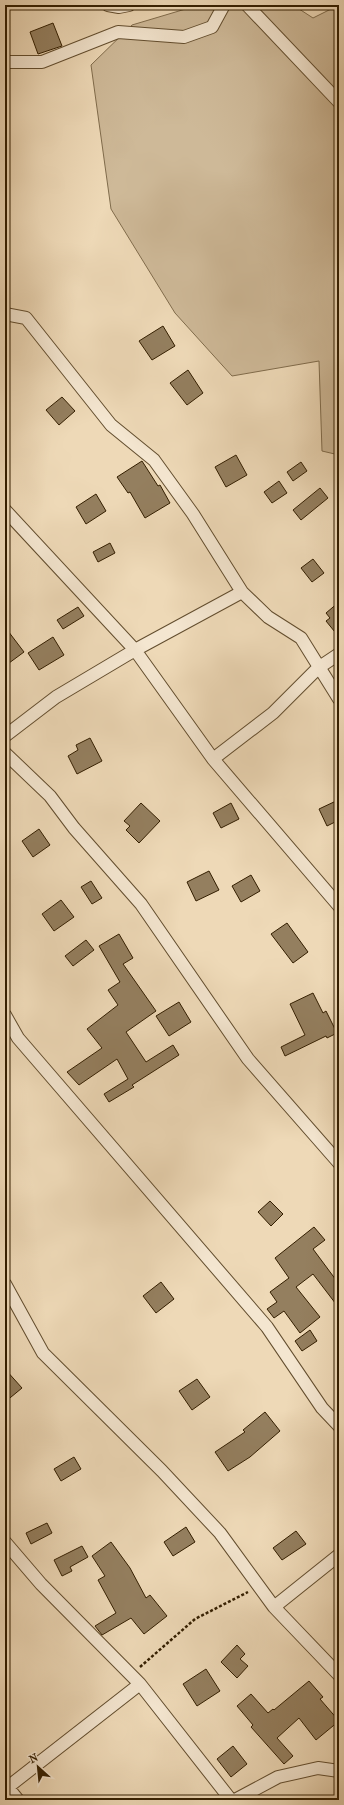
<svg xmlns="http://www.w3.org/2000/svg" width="344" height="1805" font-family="'IM FELL French Canon',serif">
<rect width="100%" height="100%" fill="#eed9b7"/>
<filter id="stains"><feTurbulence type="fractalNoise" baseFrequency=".005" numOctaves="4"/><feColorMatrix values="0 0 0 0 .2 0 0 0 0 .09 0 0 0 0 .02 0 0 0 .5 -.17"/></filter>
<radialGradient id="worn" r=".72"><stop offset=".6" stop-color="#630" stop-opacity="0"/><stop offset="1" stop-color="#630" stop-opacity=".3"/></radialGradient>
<path fill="#ceb998" stroke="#806c4c" d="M199,5H293L313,18L339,5V455L322,451L319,361L232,376L175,313L111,209L91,65L132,25Z"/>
<path fill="#947f5f" stroke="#331e00" d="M53,23L62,46L38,54L30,32Z
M163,326L175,346L152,360L139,341Z
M188,370L203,393L187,405L170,383Z
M62,397L75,411L59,425L46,410Z
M236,455L247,475L226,487L215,467Z
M142,461L158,486L160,485L170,503L145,518L130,492L128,493L117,477Z
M301,462L307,471L293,481L287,472Z
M279,481L287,493L272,503L264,492Z
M320,488L328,498L301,520L293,510Z
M96,494L106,511L86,524L76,507Z
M110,543L115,553L98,562L93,552Z
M313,559L324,573L312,582L301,568Z
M339,602V637L326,621L330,618L326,613Z
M78,607L84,616L63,629L57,620Z
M5,627L24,652L5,666Z
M53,637L64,655L39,670L28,653Z
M90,738L102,761L77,774L68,756L78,750L76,745Z
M336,801L339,807V820L327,826L319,809Z
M141,803L160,821L139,843L126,830L130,826L124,821Z
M231,803L239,819L221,828L213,813Z
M39,829L50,845L33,857L22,841Z
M209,871L219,890L196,901L187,882Z
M251,875L260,891L241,902L232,886Z
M91,881L102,898L92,904L81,887Z
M61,900L74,917L54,931L42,914Z
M287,923L308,952L293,963L271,934Z
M119,934L133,958L123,964L156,1011L126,1032L146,1062L173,1045L179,1055L132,1085L134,1087L109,1102L104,1094L128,1079L117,1059L79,1085L67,1072L102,1048L87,1029L118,1005L108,990L120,982L99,946Z
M86,940L94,950L73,966L65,956Z
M313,993L323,1013L326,1011L337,1033L327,1038L326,1036L285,1056L281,1047L305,1035L290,1004Z
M179,1002L191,1022L169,1036L156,1016Z
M270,1201L283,1214L271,1226L258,1212Z
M314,1227L325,1240L313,1249L339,1284V1308L313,1274L296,1287L320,1317L300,1333L284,1311L274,1318L267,1309L277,1302L270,1292L289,1278L275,1258Z
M161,1282L174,1299L156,1313L143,1296Z
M310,1330L317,1341L302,1351L295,1341Z
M5,1369L22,1388L5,1402Z
M197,1379L210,1397L192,1410L179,1391Z
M265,1412L280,1431L250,1457L228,1471L215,1452L245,1432L243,1430Z
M74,1457L81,1469L61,1481L54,1469Z
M47,1523L52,1533L31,1544L26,1533Z
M186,1527L195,1542L173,1556L164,1542Z
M296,1531L306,1544L282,1560L273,1548Z
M111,1542L130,1568L146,1598L150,1595L167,1616L144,1634L131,1618L102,1635L95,1626L116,1613L98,1580L105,1576L92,1556Z
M82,1546L88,1557L70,1567L72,1571L62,1576L54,1560Z
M237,1645L245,1654L240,1659L248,1666L237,1678L221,1662Z
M206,1669L220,1691L197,1706L183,1684Z
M309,1681L323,1697L320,1699L339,1721L316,1740L299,1718L277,1738L293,1756L284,1764L251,1727L253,1725L237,1706L251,1694L268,1713L273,1709L274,1710Z
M233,1746L247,1764L231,1777L217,1759Z"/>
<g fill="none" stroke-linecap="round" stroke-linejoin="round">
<g stroke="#624d2e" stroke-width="14">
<path id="minor" d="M108,5L119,7L129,5
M247,5L339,102
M5,62H42L118,32L184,37L212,27L224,5
M5,314L26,318L111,425L154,460L193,514L242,592L268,617L301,638L339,699
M5,510L135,650L242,592
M5,736L56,697L135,650L213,759L339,906
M5,753L50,796L74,828L141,904L248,1059L339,1163
M213,759L273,713L318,668L339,654
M5,1015L18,1038L267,1327L322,1408L339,1426
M5,1284L43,1353L162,1471L220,1533L274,1607L339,1675
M5,1542L41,1584L140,1684L231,1800
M274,1607L339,1555
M5,1784L18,1800
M8,1787L140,1684
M235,1800L278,1777L318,1768L339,1771"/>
</g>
<path stroke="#331e00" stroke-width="2.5" stroke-dasharray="3 2" stroke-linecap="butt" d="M140,1667L195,1619L248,1592"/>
<use href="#minor" stroke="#f4e6d0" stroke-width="12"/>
</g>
<rect width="344" height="1805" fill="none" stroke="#eed9b7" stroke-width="20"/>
<rect x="6" y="6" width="332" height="1793" fill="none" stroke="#331e00" stroke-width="2"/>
<rect x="10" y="10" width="324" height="1785" fill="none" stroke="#331e00"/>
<g transform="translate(38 1767) rotate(333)" stroke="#f4e6d0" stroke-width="3" paint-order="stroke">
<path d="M0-3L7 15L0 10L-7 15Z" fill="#331e00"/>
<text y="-6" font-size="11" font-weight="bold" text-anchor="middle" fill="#331e00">N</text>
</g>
<rect width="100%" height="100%" filter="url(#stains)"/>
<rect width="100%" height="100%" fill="url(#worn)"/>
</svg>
